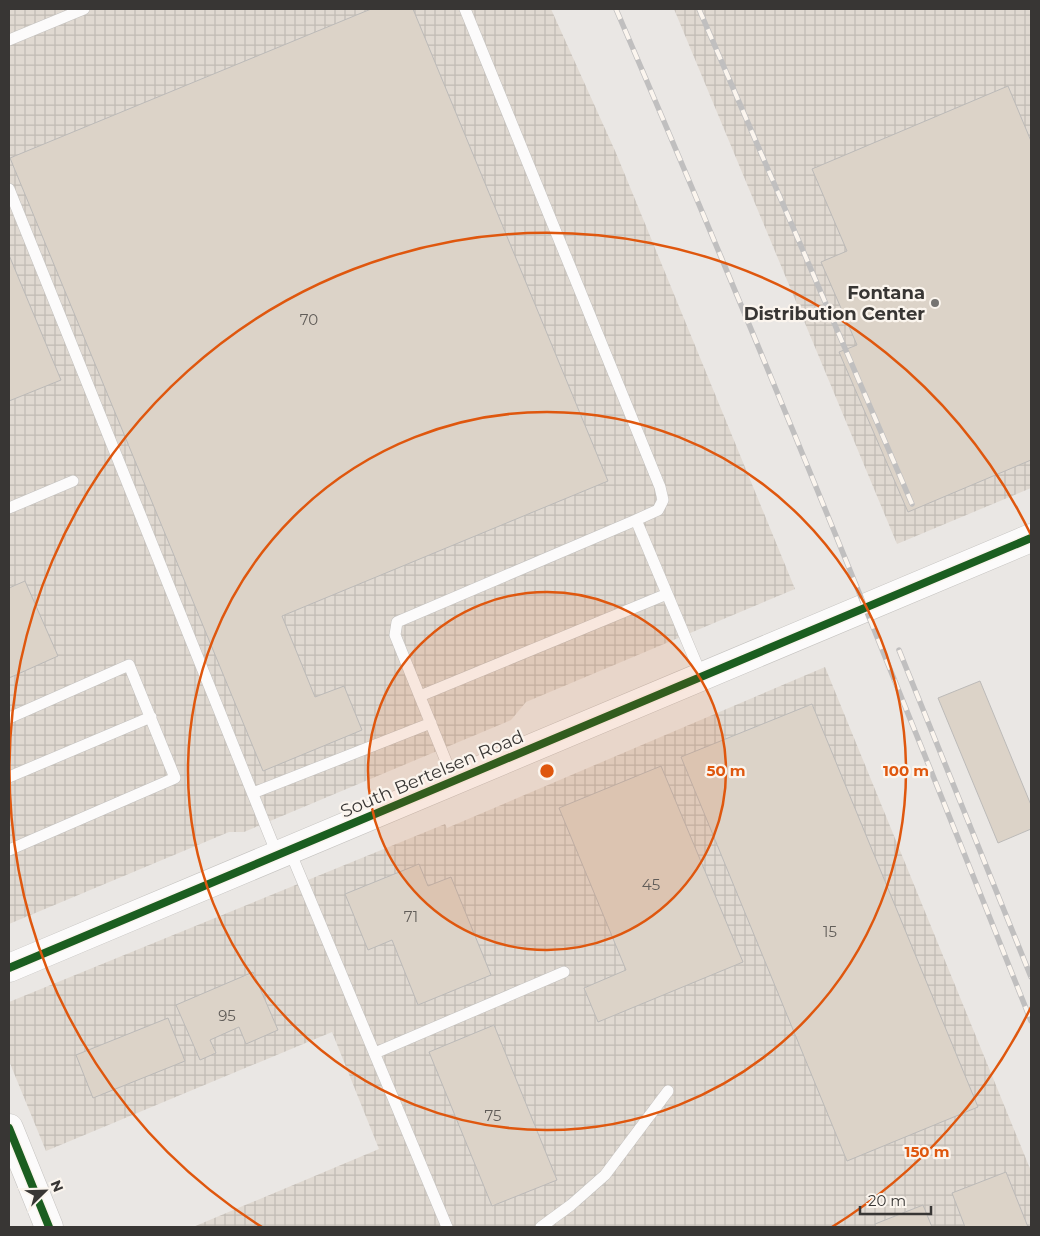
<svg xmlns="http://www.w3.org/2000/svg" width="1040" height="1236" font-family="Montserrat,sans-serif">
<defs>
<pattern id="industrial-grid" width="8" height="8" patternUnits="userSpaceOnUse" patternTransform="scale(1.25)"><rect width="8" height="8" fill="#e0d9d1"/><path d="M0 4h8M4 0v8" fill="none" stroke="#c1bbb4"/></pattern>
</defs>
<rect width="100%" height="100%" fill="#eae7e4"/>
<path fill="url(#industrial-grid)" d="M9,9H551L616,153L795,589L526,702L511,720L244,832H229L9,924Z
M674,9H1031V488L897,544Z
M825,667L1031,1171V1227H193L379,1149L332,1032L46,1151L9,1061V1002L445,824L447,828Z"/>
<path fill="#dcd3c8" stroke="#bcbab8" d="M371,9H413L608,481L282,616L315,697L344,686L362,730L263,771L10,158Z
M1008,86L1031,141V460L908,512L839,352L857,345L821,262L847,251L812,169Z
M9,255L61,380L9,401Z
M25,581L58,656L9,678V588Z
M980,681L1031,805V829L998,843L938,698Z
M812,704L978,1107L847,1161L681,757Z
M661,766L743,962L598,1022L584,988L626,970L559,808Z
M419,864L428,886L451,877L491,975L418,1005L392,940L368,950L345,894Z
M253,972L278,1030L246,1044L239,1027L210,1040L216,1053L200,1060L176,1005Z
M168,1018L185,1061L93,1098L76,1055Z
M494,1025L557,1180L492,1206L429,1052Z
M1006,1172L1028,1227H965L952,1193Z
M923,1205L932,1227H876L875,1224Z"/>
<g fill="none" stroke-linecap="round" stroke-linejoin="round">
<g stroke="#c5c3c0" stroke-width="12">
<path id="lane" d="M465,9L660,487L663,500L658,510L636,520L702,677
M9,40L84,9
M9,189L277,854
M9,508L73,481
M420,696L667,594
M9,718L129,665L175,778L9,850
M9,777L151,717
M454,781L395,635L397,622L636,520
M253,793L431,723
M289,849L447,1227
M375,1053L564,972
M541,1227L571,1205L605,1175L668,1091"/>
</g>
<g stroke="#c5c3c0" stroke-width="29">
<path id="secondary" d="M9,968L1031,538
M9,1128L49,1227"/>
</g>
<use href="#lane" stroke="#fcfbfb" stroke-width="11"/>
<use href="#secondary" stroke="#fcfbfb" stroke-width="28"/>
<g stroke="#c0bfbf" stroke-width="5.5">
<path id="rail" d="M616,9C760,344 896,682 1031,1021
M699,9L912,504
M899,650L1031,977"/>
</g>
<use href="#rail" stroke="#fbf5ee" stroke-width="4" stroke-dasharray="11" stroke-linecap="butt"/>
<g stroke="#fbf5ee" stroke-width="11">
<path id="cycleway" d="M9,968L1031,538
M9,1128L49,1227"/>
</g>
<use href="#cycleway" stroke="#1b5e20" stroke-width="8"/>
</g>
<circle cx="547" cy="771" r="179" fill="#df570e" fill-opacity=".12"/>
<g fill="none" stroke="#df570e" stroke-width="2.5">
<circle cx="547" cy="771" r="179"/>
<circle cx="547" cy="771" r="359"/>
<path d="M1031 1007A538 538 0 0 1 832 1227M262 1227A538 538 0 1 1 1031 535"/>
</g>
<circle fill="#767472" stroke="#fbf5ee" stroke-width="2" cx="935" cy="303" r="5"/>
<g text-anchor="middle" stroke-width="4.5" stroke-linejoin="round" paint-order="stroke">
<g font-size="15" fill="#615d59">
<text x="309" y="325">70</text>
<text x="651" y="890">45</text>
<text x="411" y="922">71</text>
<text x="830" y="937">15</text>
<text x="227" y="1021">95</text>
<text x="493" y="1121">75</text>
</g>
<g font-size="18" font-weight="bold" fill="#383634" stroke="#fbf5ee" text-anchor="end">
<text x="925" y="299">Fontana<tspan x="925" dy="21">Distribution Center</tspan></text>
</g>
<g font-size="18" fill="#383634" stroke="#fbf5ee">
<text transform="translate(432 774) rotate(-23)" y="6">South Bertelsen Road</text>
</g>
</g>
<circle cx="547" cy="771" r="8" fill="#df570e" stroke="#fbf5ee" stroke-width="2.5"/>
<g font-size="15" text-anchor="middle" font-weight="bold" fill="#df570e" stroke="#fbf5ee" stroke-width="4.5" stroke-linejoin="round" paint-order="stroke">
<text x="726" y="776">50 m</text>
<text x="906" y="776">100 m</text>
<text x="927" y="1157">150 m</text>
</g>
<rect width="1040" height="1236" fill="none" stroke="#383634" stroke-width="20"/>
<g transform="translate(45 1191) rotate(67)" stroke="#fbf5ee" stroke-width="4" paint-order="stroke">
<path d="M0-4L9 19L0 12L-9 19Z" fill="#383634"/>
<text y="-8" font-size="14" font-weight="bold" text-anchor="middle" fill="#383634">N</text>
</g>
<path d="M860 1206v8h71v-8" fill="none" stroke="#383634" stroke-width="2.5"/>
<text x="868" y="1206" font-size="15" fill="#383634" stroke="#fbf5ee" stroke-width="4" paint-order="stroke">20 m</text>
</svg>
